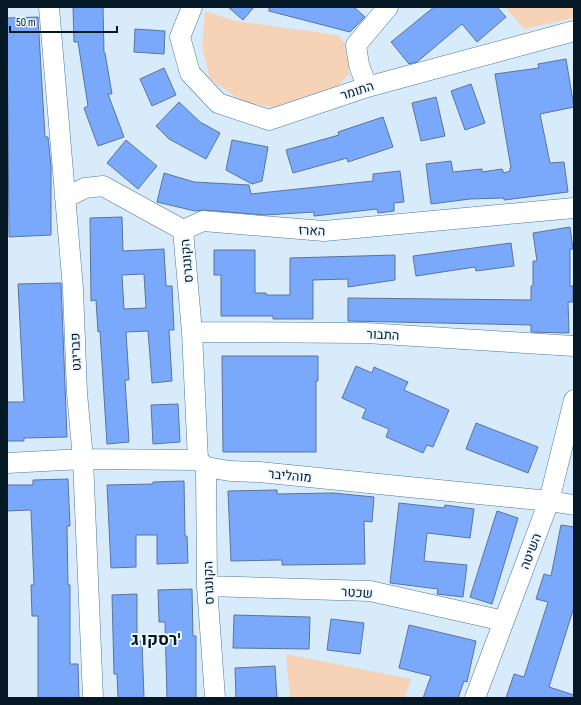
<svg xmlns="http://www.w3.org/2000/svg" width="581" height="705" font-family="'Sofia Sans Condensed',Heebo,sans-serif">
<rect width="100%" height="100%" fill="#d7ebfb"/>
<path fill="#f6d3b7" d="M505,7H574V18L524,29Z
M205,11L235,21L338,35L348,47L349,74L335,89L275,108L243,102L210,79L202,47Z
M286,654L411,679L405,698H290Z"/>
<path fill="#7aa9fc" stroke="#5a739f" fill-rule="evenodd" d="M73,7H103L104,53H105L112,94H108L124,137L98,146L84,108L88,106L78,42H74Z
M228,7H254L243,20Z
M269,7H354L365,17L350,32L269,11Z
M434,7H497L506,17L477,42L462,24L417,62L409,64L391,42Z
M38,17L45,137H48L51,166V235L9,237L7,18Z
M135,29L165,31L164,54L134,52Z
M566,59L574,107L540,114L550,163L564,162L568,192L504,200V198L470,199L431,204L426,164L451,161L453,172L482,169V172L502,169L504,173L510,171V168H511L495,74L539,68L538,64Z
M164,68L176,95L152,106L140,79Z
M471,84L485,123L465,130L451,91Z
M436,97L445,136L421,141L412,103Z
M179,102L200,122L220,133L206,159L169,139L156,126Z
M383,117L393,147L348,162L347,158L293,173L286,150L339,135L338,132Z
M126,140L157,166L138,189L107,163Z
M232,140L268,147L262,181L252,184L226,170Z
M400,171L404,202L394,203V211L378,213L377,209L314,216V212L265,215L204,210L195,211L157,202L164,173L194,182L249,185L251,194L373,181V174Z
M122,217L123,251L164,249L166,286H172L174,330H169L172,381L152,383L148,331L126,332L129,380H125L129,442L107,444L100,331L98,332L96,300L91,301L90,218ZM144,274L146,308L124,309L122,275Z
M570,227L573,249H570V286H573V302H568L569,333L531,332V325L348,321V298L531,300V286H533V261H537L533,233Z
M511,243L514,266L476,271L475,267L416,276L413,256Z
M214,250H255V293H266V295H290V258L395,255V280L348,287V279L313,280V319H273V316H221V275H214Z
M61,283L67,437L24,438V441H7V402H24L18,284Z
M222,356H318V381H316V452H223Z
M356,366L372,373L374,367L408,382L404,390L449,410L433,447L427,445L423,453L386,437L389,429L362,418L366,409L342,398Z
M178,404L180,442L153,444L151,405Z
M476,423L538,447L528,473L466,449Z
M68,479L70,526H67L68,585H70V664H78L79,698H38V616H32L31,585H34L31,510L7,511V485H33V480Z
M184,481L185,536H187L188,563L157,564V535H136V567L111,568L107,485L153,484V482Z
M277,490V494L333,493L374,497L372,522L364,521L365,564L282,565V560L231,561L228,491Z
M399,503L444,508L445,505L474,509L470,538L427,533L424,561L467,565L463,597L437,594L438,589L390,583Z
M497,511L518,518L492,604L470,597Z
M561,525L574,527V607L549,687L574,695V698H506L514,674L524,677L548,602L536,599L544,574L551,576Z
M192,589L193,636H196V698H167L165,622H159L158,590Z
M137,594V642L142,641L144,698H118L117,674H114L112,595Z
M234,615L310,617L309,649L233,648Z
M331,619L364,623L360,654L327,650Z
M409,625L476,641L467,682L464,681L458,698H423L431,676L399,668Z
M275,666L277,698H236L235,668Z"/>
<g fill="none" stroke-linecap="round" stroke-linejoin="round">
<g stroke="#4a7a9c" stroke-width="21">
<path id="minor" d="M49,7L73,289L77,393L83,459L93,698
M192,7L180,37L190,73L218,103L269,120L367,87L574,31
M367,87L359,65L356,45L388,7
M65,198L85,188L103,186L183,230L203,221L324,231L574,208
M183,230L192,332L198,460
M192,332L366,333L574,346
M7,463L83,459L198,460L206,467L230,471L259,472L549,501L574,505
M206,467L207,586L215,698
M207,586L370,591L504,621
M475,698L549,501L574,400"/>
</g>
<use href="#minor" stroke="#fff" stroke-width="20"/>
</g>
<g text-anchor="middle" stroke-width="4" stroke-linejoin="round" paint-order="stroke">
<g font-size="13" fill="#041825" stroke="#edf7ff">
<text transform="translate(357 90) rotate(-18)" y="5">התומר</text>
<text transform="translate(312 230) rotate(3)" y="5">הארז</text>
<text transform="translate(186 261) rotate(-95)" y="5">הקונגרס</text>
<text transform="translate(383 334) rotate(3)" y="5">התבור</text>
<text transform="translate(75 352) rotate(-92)" y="5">פבריגט</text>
<text transform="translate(290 475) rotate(5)" y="5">מוהליבר</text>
<text transform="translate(530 551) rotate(-69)" y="5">השיטה</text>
<text transform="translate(208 583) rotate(-92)" y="5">הקונגרס</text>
<text transform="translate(357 592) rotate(4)" y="5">שכטר</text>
</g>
<g font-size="17" font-weight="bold" fill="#041825" stroke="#edf7ff">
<text x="156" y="645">רסקו ג'</text>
</g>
</g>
<rect width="581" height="705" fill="none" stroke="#041825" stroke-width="16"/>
<path d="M10 26v6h107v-6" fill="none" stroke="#041825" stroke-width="2"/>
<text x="16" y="26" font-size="12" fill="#041825" stroke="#edf7ff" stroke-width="3" paint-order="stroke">50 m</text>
</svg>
